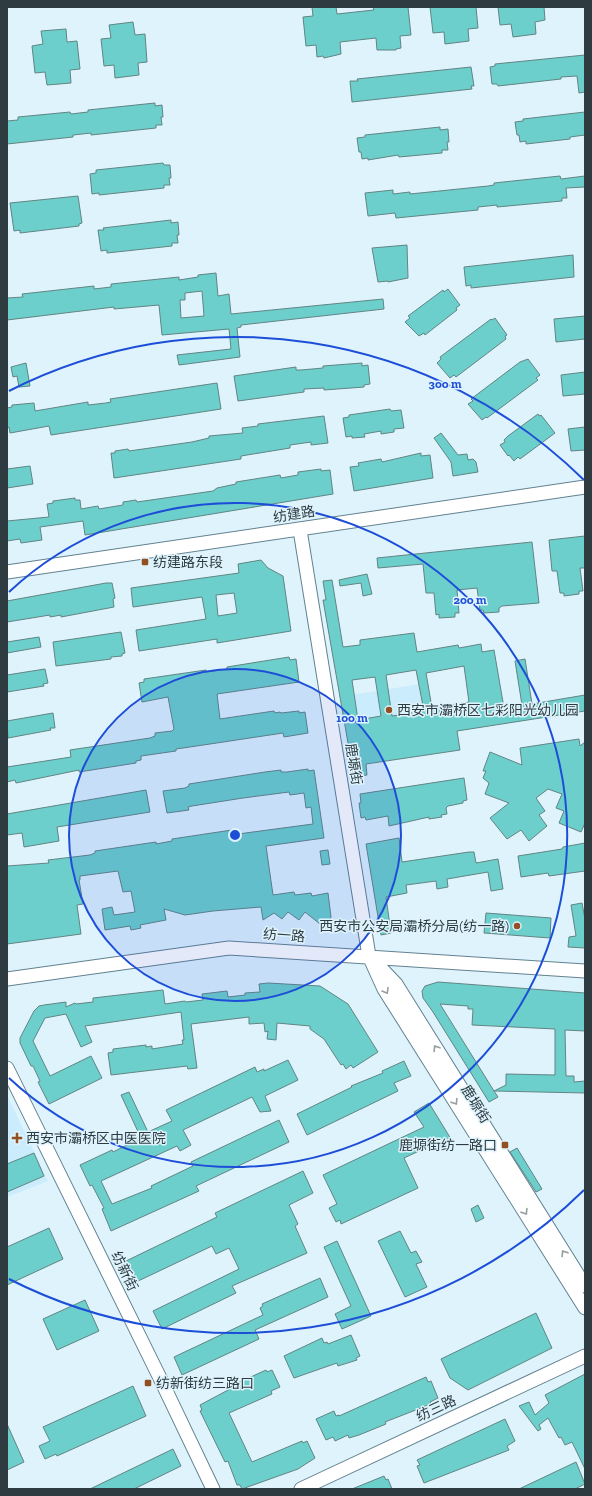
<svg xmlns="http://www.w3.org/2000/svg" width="592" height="1496" font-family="'Zilla Slab','Noto Sans SC',serif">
<rect width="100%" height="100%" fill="#dff3fd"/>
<path fill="#caecfc" d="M427,683L432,725L352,736L345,696Z
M7,1095L48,1181L7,1197Z"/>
<path fill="#6dcfcb" stroke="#608583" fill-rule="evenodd" d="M312,7H336L337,14L374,10L373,7H408L411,35L400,36L401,48L396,49V50H377L376,38L340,42L341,54L324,58L323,56L317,57L316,45L306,46L303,17L313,16Z
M430,7H476L478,28L468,29L469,41L445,44L444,32L433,33Z
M498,7H544L545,20L535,22L536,34L513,37L511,24L500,25Z
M133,22L135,35L145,34L147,62L138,63L139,75L115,78L114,65L104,66L101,39L111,38L109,25Z
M66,29L67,42L77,41L80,69L70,70L71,83L47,85L45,72L35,73L32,46L43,44L41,31Z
M585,55V92L579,93L577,76L561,77V79L498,86L497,84H492L490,67L495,66V64Z
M471,67L474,86H471L472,89L352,102L350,81H358L357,79Z
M155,103V106L162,105L163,117H161L162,125H156V128L91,135V133L73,135V137L7,144V121L18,120V117L70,112L71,114L88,112V110Z
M585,112V135L570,137V139L526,144V141L520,142L519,135H517L515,122L523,121V119Z
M440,127V130L448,129L449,142H447L448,150H442V153L399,157L398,155L368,160V158L362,159L361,152H359L357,138L365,137V135Z
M163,163L164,165H170L171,178H169L170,185H164V188L99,195V193L92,194L90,174L96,173V170Z
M560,176L561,179L585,176V187L566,188L567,198H562V201L497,207V205L478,207V210L396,218L395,213L368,216L365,193L393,190V194L410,192V194L488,186L494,185V183Z
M78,196L82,223L79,224V226L20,233V230L14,231L10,203Z
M171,220V223L178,222L179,235H177L178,243H172V246L107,253V250L101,251L98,230H104L103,228Z
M407,245L408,278L388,282V281L378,282L372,248Z
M573,255L574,277L471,288V285L466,286L464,267Z
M216,273L218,296L229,294L231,314L383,299L384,309L241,325V327L237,328L240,357L179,365L177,355L231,349L229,329L162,335L159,305L114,309V307L7,320V298L23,297L22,294L94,286V289L111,287V284L179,277V280L198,277V275ZM202,291L204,316L181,318L180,300H185V293Z
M448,289L460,305L456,308L457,310L425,335L424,333L419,336L405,322L410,318L408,316L443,290L444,292Z
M585,316V339L556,342L554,319Z
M495,318L507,335L505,336L506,339L456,377L454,375L450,378L437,363L441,359L440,357L491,319L492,320Z
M528,359L540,375L536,378L538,380L487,418L486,417L482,420L468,404L473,401L471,399L520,362Z
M26,363L30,386L19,387L17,376L13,377L11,367Z
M362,363V366L368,365L370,384L364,385V387L324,390V388L304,389V392L238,401L234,376L296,367V370H301L323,368V366Z
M585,372V394L563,396L561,375Z
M217,383L221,409L51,435L49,426L10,433L9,427L7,428V408L12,407V405L34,403L35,411L88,402V405L106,403L111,402L110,399Z
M390,409L391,411L401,410L404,428L394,429V432L381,434V431L364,434L365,437L352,438V436L346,437L343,418L349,417V415Z
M538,414L539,416L541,415L555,433L520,459L518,457L514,461L509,455L508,456L500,445L505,442L504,440L508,436Z
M324,416L328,443L311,445V442L290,445V448L241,456V459L114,478L111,453H115V451L128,449L129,451L192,442L209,438V436L243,433L242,428L258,426V424Z
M585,427V450L571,451L568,429Z
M441,433L458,455L467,454L468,460L473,459L476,462L478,472L453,476L451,462L434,438Z
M421,453V456L430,455L433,478L354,491L350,467L359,466L358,463L381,459L382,462Z
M30,466L33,484L7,488V469Z
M321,469V471L330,470L333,494L85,535L83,521L40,527L42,540L21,543L20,539L7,541V521L49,517L47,504L53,503V501L75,498V500H80L81,509L98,506L99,509L123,505V502L136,500L137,502L213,491L217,488L236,484V482L280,475L281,478L298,475V472Z
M585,536V568H580L583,591H579V594L564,596V593H560L557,571H552L549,540Z
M532,542L539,603L502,606L499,608V612L484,613L483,610H480L477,588L457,590L459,613H455V617L439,618V614L436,615L434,593H426L423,564L378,568L377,558Z
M261,560L268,568L283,576L291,631L217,643V639L139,651L136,630L206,619L202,597L133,607L131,588L239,573L238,564ZM234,593L237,613L218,616L216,595Z
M367,574L372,594L363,596L361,583L340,586L339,580Z
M332,580L343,647L360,645V640L414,633L417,652L458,645L459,648L481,644L482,652L494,650L504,708L522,705L515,661L525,659L532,704L585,695V711L457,731L460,750L366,764L367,775L354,777L323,600H326L323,581ZM464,666L469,702L432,708L426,673ZM416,670L424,711L392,716L386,675ZM375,677L381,716L358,720L352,680Z
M106,583H112L115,598L113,599L114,607L61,617V615L50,617V615L7,622V601Z
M121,632L125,653L122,654V656L111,657V659L56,666L53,642Z
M39,637L41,647L7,653V642Z
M289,657L290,660L296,659L299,682L217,694L220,719L274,711L275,713L280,712L281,713L299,711V713L305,712L308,733L284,737L283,733L210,744L176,749V751L141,756V760L136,761V763L79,772V770L16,783L15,780L7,782V767L71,757L70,750L150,738L155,736V733L172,731L174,729L168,697L142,702L139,683L144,682V679L206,670V672L227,669V667Z
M45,669L48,683L43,684L44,686L7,692V675Z
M53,713L55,728H50L51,730L8,738L7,721Z
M579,739L580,746L585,742V823L581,832L559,823L564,811L556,808L562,794L548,789L536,798L545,811L539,815L547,826L529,841L521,830L507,839L490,818L509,803L485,794L489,783L483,778L486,771H483L490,752L522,765L520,748Z
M308,769V771L314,770L324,838L266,846L273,895L294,892L295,895L311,893L312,896L328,893L331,917L325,928L305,912L299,920L288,912L282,919L274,913L263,920L261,907L213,911L185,915L164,909L166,920L140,925L141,928L131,930L130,926L105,930L102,909L112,907L114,915L135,912L131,891L123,892L118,871L80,876V880H79L83,904L77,905L81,934L7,944V866L49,863L48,860L90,855L95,853V851L156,842V844L172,841V839L232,830V832L237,831L238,834L313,824L311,807L306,808L304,793L290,795L289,792L243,798L192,806L188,807L189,810L167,813L163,791L185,788L189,786V784L265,772L281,770V772H287Z
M464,778L467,800L463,801V803L448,806L446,808L447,814L441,815L442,817L429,819V817L389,826L388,816L366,820L365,817L361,818L359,803H361L360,794Z
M146,790L150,812L57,827L59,841L24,847L22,833L7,835V814Z
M399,838L402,862L469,852H474L476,863L498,859L503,889L491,891L488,872L447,879L448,887L437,889L436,881L406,885L407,893L386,897L391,933L381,935L366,844Z
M585,843V871L549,876L548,873L521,877L518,856L562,849L563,847Z
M328,850L330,864L322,865L320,851Z
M582,903L585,919V948L568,947L569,937L576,936L571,905Z
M486,913L551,918L550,938L484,933Z
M438,982L585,993V1031L565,1030L566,1076H574V1082L585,1081V1093L494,1091L498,1097L489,1102L433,1012L423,998L422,991L425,986ZM440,1004L468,1006V1009H473L472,1025L555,1029V1075L506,1074V1085L494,1091Z
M268,983L320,986L348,1004L378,1052L353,1068L351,1065L346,1069L343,1064L341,1065L324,1039L310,1029V1026L277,1023L276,1040L267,1039L268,1031L265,1032L264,1023L249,1024V1017L191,1024L197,1068L188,1069L187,1066L111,1075L108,1053L113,1052V1049L146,1045V1047L152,1046V1049L183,1044L182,1040H184L181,1012L85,1026L92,1042L81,1047L66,1014L45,1018L33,1041L50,1076L91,1056L102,1078L49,1104L38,1082L40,1081L33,1066H31L20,1043V1038L34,1011L39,1006L44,1005L66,1002V1007L75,1003L76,1004L93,1002V998L163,990L165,1004L185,1001L186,1002L203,1000L202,994L227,991L228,997L245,995V993L260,992L259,984Z
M288,1060L298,1080L265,1096L271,1111L260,1112L252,1097L183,1130L191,1145L180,1151L177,1146L101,1181L112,1204L152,1188L151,1186L193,1166L191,1162L279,1120L289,1142L196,1186L199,1191L111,1231L102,1209L104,1208L92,1185L90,1186L80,1165L112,1150L113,1152L131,1143L130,1141L140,1136L121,1095L129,1092L148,1132L172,1121L166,1110L255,1067L257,1072L264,1069V1071Z
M404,1061L411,1076L394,1083L398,1091L307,1135L297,1114L352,1087L351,1086L383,1073L382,1071Z
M429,1103L451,1139L437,1148L434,1144L404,1158L418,1188L341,1224L340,1220L336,1222L329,1208L337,1204L323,1175L424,1127L414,1112Z
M517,1148L542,1189L536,1192L510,1152Z
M34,1153L44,1176L7,1192V1164Z
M303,1171L313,1193L289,1205L298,1224L295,1226L307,1253L232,1286L236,1293L162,1329L153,1311L239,1269L229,1248L216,1254L212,1246L136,1282L126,1261L217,1217L215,1213Z
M478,1205L484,1218L476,1222L471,1209Z
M49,1228L63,1259L7,1285V1247Z
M400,1231L411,1253L416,1251L422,1262L416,1264L427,1287L405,1297L378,1241Z
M337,1241L371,1316L342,1329L335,1314L351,1306L324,1247Z
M320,1278L328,1297L255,1330L259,1339L182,1375L174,1357L263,1315L260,1308L263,1306L262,1304Z
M85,1300L99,1331L57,1350L43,1319Z
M536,1313L552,1348L468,1390L450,1378L441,1359Z
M351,1335L360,1356L356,1358L357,1360L338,1366L337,1363L294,1378L284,1356L322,1338L324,1343L327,1342L328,1344Z
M266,1370L267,1372L272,1370L280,1387L271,1391L272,1394L229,1413L252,1462L302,1441L303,1443L307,1441L315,1458L298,1469L242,1489L240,1485H237L228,1461L225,1462L200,1411L202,1410L200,1405L230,1389L229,1387Z
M585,1374V1469L572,1442L565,1445L561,1437L559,1438L548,1418L539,1425L541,1429L538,1431L519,1406L529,1402L535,1415L549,1403L545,1395Z
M426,1377L428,1382L431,1381L438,1398L430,1402L431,1404L385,1422L386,1424L359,1435L349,1438L348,1435L335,1441L333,1437L326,1440L316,1419L334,1411L336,1416L339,1415V1416Z
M133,1386L146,1416L57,1456L56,1454L45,1459L39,1446L50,1441L43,1427Z
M505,1419L515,1441L507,1446L509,1450L424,1483L417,1466L420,1465L417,1460Z
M7,1424L24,1462L7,1470Z
M173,1449L181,1466L134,1489H90Z
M576,1462L585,1484L575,1489H519Z
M384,1476L386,1480L388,1479L392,1489H352Z"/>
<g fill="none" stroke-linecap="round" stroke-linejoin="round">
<g stroke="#628290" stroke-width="15">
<path id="minor" d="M300,530L369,956L384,989L585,1308
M7,572L585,487
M376,963L396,984L585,1286
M7,979L229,948L585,971
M7,1068L159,1376L213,1489
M301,1489L585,1356"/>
</g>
<use href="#minor" stroke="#fff" stroke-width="13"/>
</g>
<defs><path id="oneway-chevron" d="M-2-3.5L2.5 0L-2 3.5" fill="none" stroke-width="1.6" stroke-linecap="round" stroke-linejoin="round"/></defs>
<g stroke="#969ea0">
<use href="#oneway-chevron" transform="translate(386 991) rotate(60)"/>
<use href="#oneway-chevron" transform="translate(436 1048) rotate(-122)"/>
<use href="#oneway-chevron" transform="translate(455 1102) rotate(58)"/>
<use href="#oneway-chevron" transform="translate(525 1212) rotate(58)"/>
<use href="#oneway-chevron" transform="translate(564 1253) rotate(-122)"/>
</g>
<circle cx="235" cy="835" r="166" fill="#1d4ed8" fill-opacity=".12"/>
<g fill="none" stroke="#1d4ed8" stroke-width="2">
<circle cx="235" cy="835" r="166"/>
<path d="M9 592A332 332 0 1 1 9 1078"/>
<path d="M584 1190A498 498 0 0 1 9 1279M9 391A498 498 0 0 1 584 480"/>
</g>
<g fill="#924f20" stroke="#dff3fd" stroke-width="1.5">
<rect x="141" y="558" width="8" height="8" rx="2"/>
<circle cx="389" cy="710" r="4"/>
<circle cx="517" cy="926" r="4"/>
<path d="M15 1132h4v4h4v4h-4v4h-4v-4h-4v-4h4z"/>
<rect x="501" y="1141" width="8" height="8" rx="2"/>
<rect x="144" y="1379" width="8" height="8" rx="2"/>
</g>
<g text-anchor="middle" stroke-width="3" stroke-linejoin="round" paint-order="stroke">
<g font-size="14" fill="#2e3c42" stroke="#dff3fd">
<text transform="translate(294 514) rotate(-9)" y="5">纺建路</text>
<text transform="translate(354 764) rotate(81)" y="5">鹿塬街</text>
<text transform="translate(284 935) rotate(4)" y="5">纺一路</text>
<text transform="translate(476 1104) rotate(58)" y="5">鹿塬街</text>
<text transform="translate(125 1271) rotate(64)" y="5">纺新街</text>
<text transform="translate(436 1408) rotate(-25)" y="5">纺三路</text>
</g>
<g font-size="14" fill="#2e3c42" stroke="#dff3fd" text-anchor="start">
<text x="153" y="567">纺建路东段</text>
<text x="397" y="715">西安市灞桥区七彩阳光幼儿园</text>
<text x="509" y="931" text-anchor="end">西安市公安局灞桥分局(纺一路)</text>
<text x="26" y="1143">西安市灞桥区中医医院</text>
<text x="497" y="1150" text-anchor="end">鹿塬街纺一路口</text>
<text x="156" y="1388">纺新街纺三路口</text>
</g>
</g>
<circle cx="235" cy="835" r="6" fill="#1d4ed8" stroke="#dff3fd" stroke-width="2"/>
<g font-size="12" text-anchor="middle" font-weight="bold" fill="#1d4ed8" stroke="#dff3fd" stroke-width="3" stroke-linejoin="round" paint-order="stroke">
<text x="445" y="388">300 m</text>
<text x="470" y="604">200 m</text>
<text x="352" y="722">100 m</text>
</g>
<rect width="592" height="1496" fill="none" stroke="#2e3c42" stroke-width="16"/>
</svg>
